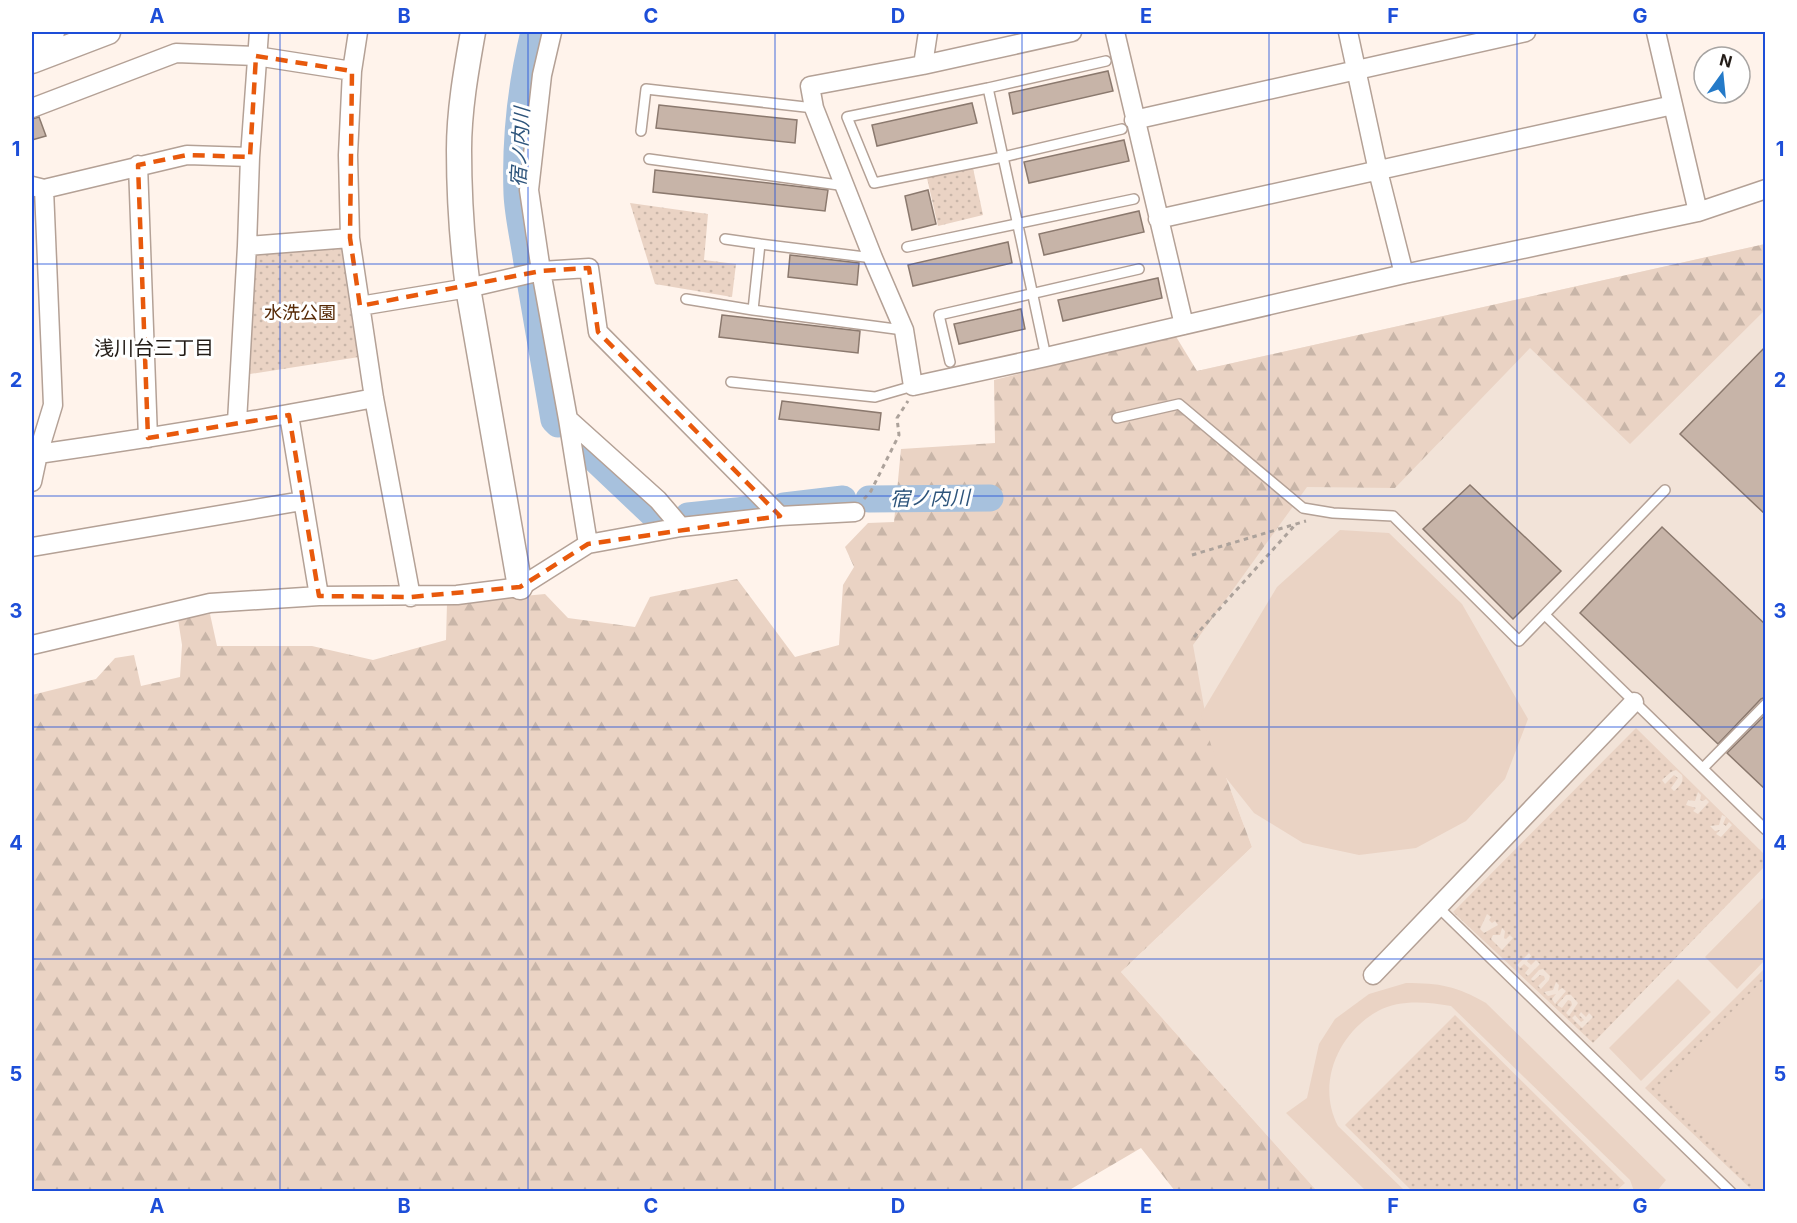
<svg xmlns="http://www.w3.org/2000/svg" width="1797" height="1223" font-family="Inter,'Noto Sans JP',sans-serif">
<defs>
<pattern id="grass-dots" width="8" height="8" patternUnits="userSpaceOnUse" patternTransform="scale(1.5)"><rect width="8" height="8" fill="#ead3c4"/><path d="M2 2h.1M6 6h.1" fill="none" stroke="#c8b5a8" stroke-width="1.8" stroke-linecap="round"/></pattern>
<pattern id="forest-firs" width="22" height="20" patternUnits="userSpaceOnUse" patternTransform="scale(1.5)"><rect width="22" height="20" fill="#ead3c4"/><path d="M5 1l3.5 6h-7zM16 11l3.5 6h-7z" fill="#c8b5a8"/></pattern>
</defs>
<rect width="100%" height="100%" fill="#fff3eb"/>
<path fill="#f2e3d8" d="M1765,244V1191H1317L1121,972L1252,847L1208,729L1178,636L1197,371Z"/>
<path fill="url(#grass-dots)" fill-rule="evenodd" d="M973,168L983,215L938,226L927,178Z
M630,203L708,214L704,260L736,264L732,297L655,284Z
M345,245L359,357L244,375L252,249Z
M1636,728L1765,855V866L1593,1043L1453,912ZM1676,770L1682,775C1684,782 1680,786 1674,791L1671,788L1678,778L1674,775L1665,784L1662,780L1671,772ZM1698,792L1701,795L1700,800L1703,801L1706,799L1709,802L1698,814L1693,811L1696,808L1686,805L1688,800L1695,801ZM1722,815L1726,817L1723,824L1726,826L1729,822L1732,825L1721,837L1716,834L1720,830L1715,831L1710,826L1719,825ZM1487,914L1491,917L1489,920L1492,923L1495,921L1498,925L1484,933L1480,929ZM1502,928L1505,931L1504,938L1506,939L1510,935L1513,938L1502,950L1491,939L1493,935H1500ZM1529,953L1531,956L1527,961L1531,965L1536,960L1540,964L1528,976L1525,973L1529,968L1524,964L1520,968L1517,965ZM1543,969L1550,976L1549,980L1541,989L1538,986L1545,979L1544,976L1540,975L1533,981L1531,979L1539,970ZM1556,982L1559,985L1558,991L1562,988L1566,991L1555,1004L1552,999L1556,994L1548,996L1544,992L1553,990ZM1566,995H1571L1578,1003L1569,1016L1566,1013L1572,1005L1571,1001L1568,1000L1562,1008L1557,1005ZM1581,1012L1586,1017L1589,1013L1593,1017L1582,1028L1572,1018L1575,1015L1581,1022L1584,1020L1579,1015Z
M1765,968V1191H1753L1645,1088Z
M1455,1015L1625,1183L1616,1191H1412L1345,1125Z"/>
<path fill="url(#forest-firs)" d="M1765,244V310L1630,444L1530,348L1395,488L1307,487L1193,645L1208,729L1252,847L1121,972L1317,1191H1175L1141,1148L1066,1192L32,1191V695L96,679L115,658L134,655L141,686L180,677L182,645L178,619L210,614L217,646H312L373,660L446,640L447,603L545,594L568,618L635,627L650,597L737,579L795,657L839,645L843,585L854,567L845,547L868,523L894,522L901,449L995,443L994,380L1175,335L1197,371Z"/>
<path fill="#ead3c4" d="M1340,530L1389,533L1462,604L1528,719L1505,779L1466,821L1416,848L1359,855L1303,843L1254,813L1219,769L1201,714L1277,587Z
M1765,896V960L1737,989L1705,957Z
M1765,978L1766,1191L1764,1192L1656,1088Z
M1678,979L1711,1012L1641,1081L1609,1048Z
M1406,983C1440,983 1456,986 1486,1003L1666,1180L1657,1191H1634L1630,1180L1451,1006C1428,1002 1400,999 1378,1011C1338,1033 1316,1084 1338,1126L1405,1191H1366L1286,1113L1307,1098L1319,1044L1335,1019L1369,994Z"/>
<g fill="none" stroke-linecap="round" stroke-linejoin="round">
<path stroke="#a7c1dd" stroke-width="27" d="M527,263C524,240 518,217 517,194C515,139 521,85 534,32
M531,286L554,420L558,424
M583,448L658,519
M869,499L990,498
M784,506L843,499
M688,516L756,509"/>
</g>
<path fill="#c7b4a8" stroke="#8b796e" stroke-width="1.5" d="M1108,71L1113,91L1013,114L1009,93Z
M972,103L977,123L877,146L872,125Z
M659,105L797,120L795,143L656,128Z
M39,117L46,136L32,140V119Z
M1124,140L1129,161L1029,183L1024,162Z
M655,170L828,190L825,211L653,192Z
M928,190L936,224L912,230L905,196Z
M1139,211L1144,232L1044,255L1039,234Z
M1008,242L1012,263L913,286L908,265Z
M790,255L859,263L857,285L788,277Z
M1158,278L1162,298L1063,321L1058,300Z
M1021,309L1025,329L959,344L954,324Z
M722,315L860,331L858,353L719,337Z
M1766,346V515L1680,434Z
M782,401L881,413L879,430L779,419Z
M1470,485L1561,571L1513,619L1423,529Z
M1662,527L1766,625V697L1761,699L1718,744L1580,613Z
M1766,714V790L1727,753Z"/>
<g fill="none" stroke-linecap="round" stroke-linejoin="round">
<g stroke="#b4a196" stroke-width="12">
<path id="lane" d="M988,88L1106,61
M641,131L646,89L814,108
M649,159L846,186
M725,239L760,244
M907,247L1134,199
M873,258L760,244L753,310L903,330
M686,299L753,310
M1046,357C1027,267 1008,178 988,88L847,117L874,183L1003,157L1122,129
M950,362L939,315L1139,269
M731,382L875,397L913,386
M1117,418L1179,404L1303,508L1333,513L1393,516L1519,641L1665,490
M1545,615L1766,830
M1703,768L1766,704
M1438,907L1731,1192"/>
</g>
<g stroke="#b4a196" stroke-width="21">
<path id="street" d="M358,32L352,71L348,155L350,238L374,398L411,597
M552,32L542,75L529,190L541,271L568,419L588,544
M1072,32L923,65L810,86L814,108L873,258L904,330L913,386L1046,357L1404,274L1698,212L1766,189
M1115,32L1184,325
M1348,32L1378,171L1404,274
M1656,32L1698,212
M923,65L928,32
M32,108L176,53L256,56L352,71
M1134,120L1526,32
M138,165L148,438
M32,186L44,189L187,155L250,157
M1158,219L1673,105
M247,246L350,238
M360,306L468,288L541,271L589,268L598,332L780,516
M289,415L319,596
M568,419L658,500L681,527
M237,422L247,246L250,157L259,32
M38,454C150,438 262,420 374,398
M32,482L38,454L53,405L44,189
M32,547L302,501
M32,645L210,603L319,596L457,595L520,587L588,544L681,527L780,516L855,512
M1373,975L1634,702"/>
</g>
<g stroke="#b4a196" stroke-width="27">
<path id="secondary" d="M473,32C466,71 459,111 459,150C459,196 462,242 468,288L520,587
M32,38L52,32
M32,61L108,32"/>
</g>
<path stroke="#aca29b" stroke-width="3" stroke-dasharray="4.5 4.5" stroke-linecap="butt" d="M864,499L871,491L899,435L897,418L908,401
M1192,555L1306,521
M1194,637L1296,524"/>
<use href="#lane" stroke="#fff" stroke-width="9"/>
<use href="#street" stroke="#fff" stroke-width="18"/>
<use href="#secondary" stroke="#fff" stroke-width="24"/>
</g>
<path fill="none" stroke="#e8590c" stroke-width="4.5" stroke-dasharray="12 8" stroke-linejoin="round" d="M256,56L352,71L350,238L360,306L541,271L589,268L598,332L780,516L588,544L520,587L411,597L319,596L289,415L148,438L138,165L187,155L250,157Z"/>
<path fill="none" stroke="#1d4ed8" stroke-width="1.5" stroke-opacity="0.55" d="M280,32V1192M528,32V1192M775,32V1192M1022,32V1192M1269,32V1192M1517,32V1192M32,264H1766M32,496H1766M32,727H1766M32,959H1766"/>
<g text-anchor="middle" stroke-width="6" stroke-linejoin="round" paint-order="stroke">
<g font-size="18" fill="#572a06" stroke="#fff">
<text x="300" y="319">水洗公園</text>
</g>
<g font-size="20" font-style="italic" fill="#2e557c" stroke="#fff">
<text transform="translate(520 147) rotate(-87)" y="7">宿ノ内川</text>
<text transform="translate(930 498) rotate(-1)" y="7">宿ノ内川</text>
</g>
<g font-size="20" fill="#221b16" stroke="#fff">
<text x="154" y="355">浅川台三丁目</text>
</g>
</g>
<rect width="1797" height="1223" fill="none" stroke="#ffffff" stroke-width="66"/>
<g transform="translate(1722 75) rotate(15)"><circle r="28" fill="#ffffff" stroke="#a7a4a2" stroke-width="1.5"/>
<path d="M0-4.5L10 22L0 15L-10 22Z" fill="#247ac8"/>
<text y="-9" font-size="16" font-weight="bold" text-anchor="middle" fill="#221b16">N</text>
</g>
<rect x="33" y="33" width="1731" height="1157" fill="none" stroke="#1d4ed8" stroke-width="2"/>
<g font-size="20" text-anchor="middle" font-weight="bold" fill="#1d4ed8">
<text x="157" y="23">A</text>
<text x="404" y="23">B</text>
<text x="651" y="23">C</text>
<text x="898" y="23">D</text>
<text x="1146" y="23">E</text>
<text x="1393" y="23">F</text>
<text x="1640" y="23">G</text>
<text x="16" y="156">1</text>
<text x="1780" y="156">1</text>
<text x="16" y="387">2</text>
<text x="1780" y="387">2</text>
<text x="16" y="618">3</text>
<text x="1780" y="618">3</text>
<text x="16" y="850">4</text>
<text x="1780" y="850">4</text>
<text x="16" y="1081">5</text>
<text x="1780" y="1081">5</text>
<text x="157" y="1213">A</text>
<text x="404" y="1213">B</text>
<text x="651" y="1213">C</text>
<text x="898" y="1213">D</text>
<text x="1146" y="1213">E</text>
<text x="1393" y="1213">F</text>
<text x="1640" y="1213">G</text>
</g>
</svg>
